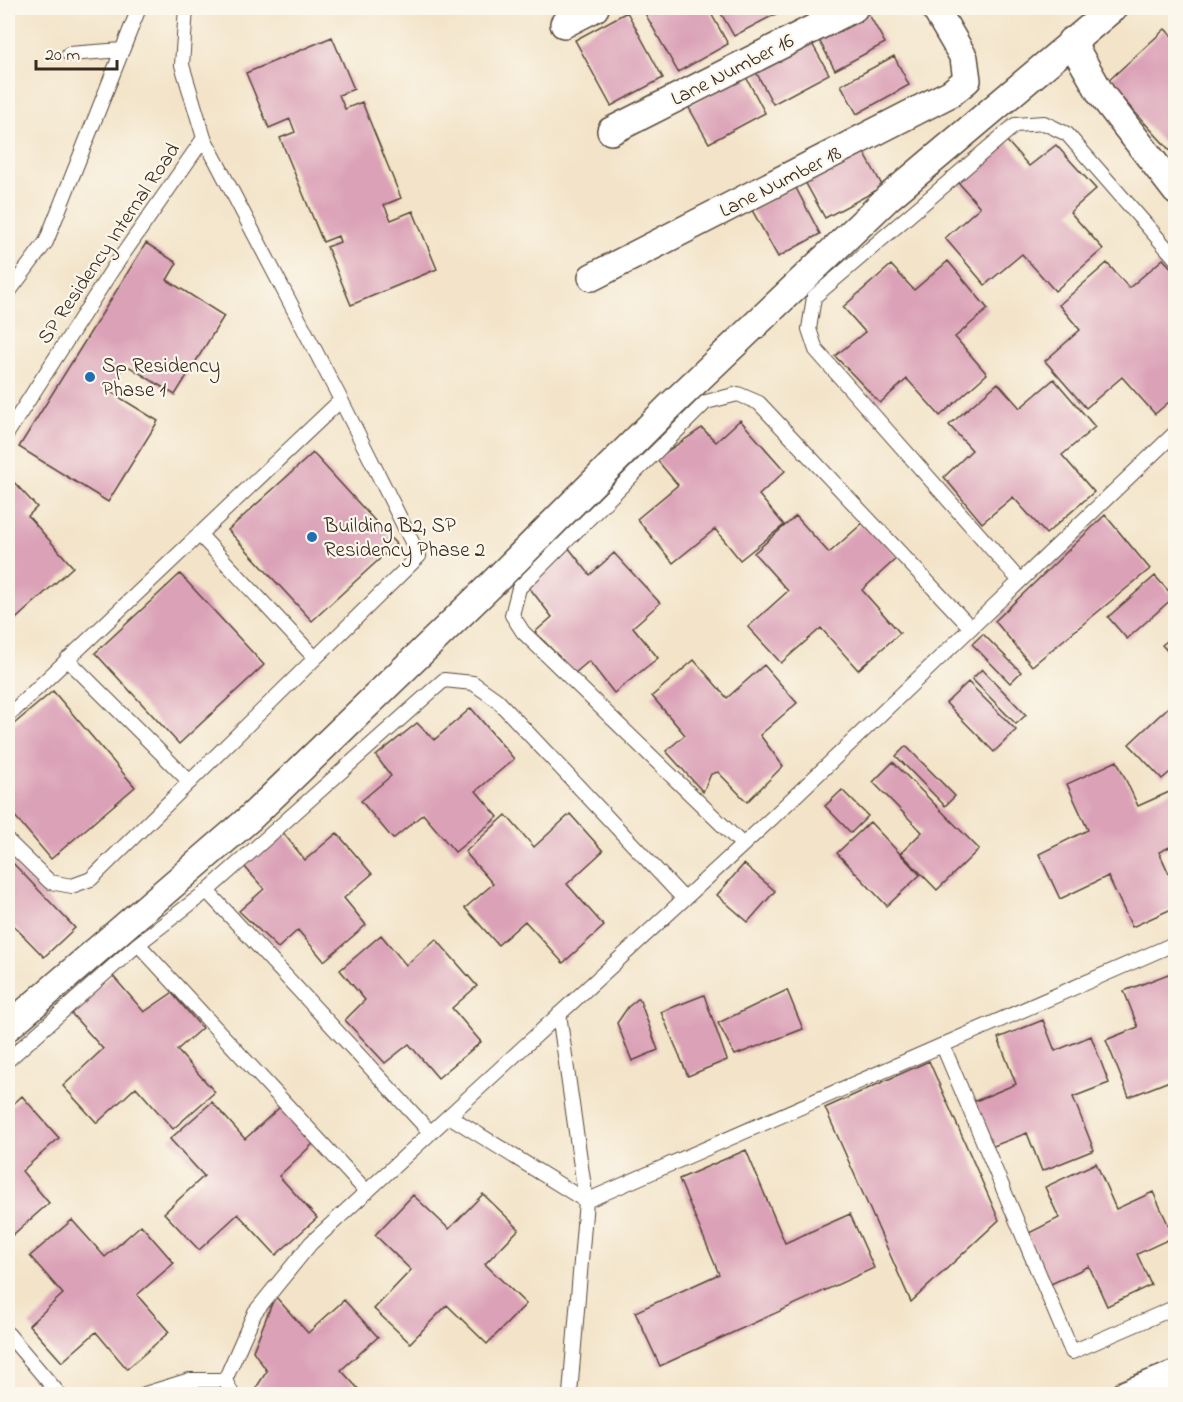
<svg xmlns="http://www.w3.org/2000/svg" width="1183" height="1402" font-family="'Indie Flower',sans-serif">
<rect width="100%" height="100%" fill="#fbf7ec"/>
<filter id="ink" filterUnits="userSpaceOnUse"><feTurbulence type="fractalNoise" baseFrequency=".0167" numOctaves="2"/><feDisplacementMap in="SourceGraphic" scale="12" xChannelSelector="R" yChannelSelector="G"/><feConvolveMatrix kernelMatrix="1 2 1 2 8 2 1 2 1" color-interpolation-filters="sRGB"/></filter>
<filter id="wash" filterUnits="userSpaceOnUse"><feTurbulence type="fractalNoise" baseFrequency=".008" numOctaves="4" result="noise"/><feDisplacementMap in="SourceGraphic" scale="24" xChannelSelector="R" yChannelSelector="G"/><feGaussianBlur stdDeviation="1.35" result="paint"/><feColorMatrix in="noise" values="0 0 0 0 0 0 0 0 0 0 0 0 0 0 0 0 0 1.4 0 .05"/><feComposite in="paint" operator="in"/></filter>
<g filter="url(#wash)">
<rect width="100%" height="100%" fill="#f3e4c9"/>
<g id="blocks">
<path fill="#dba2b7" d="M642,8H708L728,44L678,72Z
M718,8H787L734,36Z
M867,11L885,43L835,70L818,38Z
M627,12L663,78L611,106L575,40Z
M1165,29L1176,40V157L1107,82Z
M332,37L354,89L339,95L345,109L362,102L401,198L384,205L391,220L413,211L437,269L351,305L327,247L340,242L338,236L323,242L280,138L295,132L290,119L269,128L246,73Z
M810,40L829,74L773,104L755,70Z
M894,56L909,85L857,114L841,85Z
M745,75L765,113L709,143L688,106Z
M1006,140L1029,166L1056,145L1096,189L1070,212L1103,249L1055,291L1022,254L985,285L945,238L980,207L958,182Z
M861,147L883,187L825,218L803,178Z
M795,186L820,234L778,257L752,210Z
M146,243L177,263L167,280L224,316L175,395L125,364L109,391L158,421L108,502L19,447Z
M1163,259L1176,273V331L1171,335L1176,340V396L1155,414L1122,377L1086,408L1045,361L1080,330L1059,305L1107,263L1129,288Z
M948,261L988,309L955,337L987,374L940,416L907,379L880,403L835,356L865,332L843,307L891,265L914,290Z
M1054,379L1095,427L1062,455L1094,492L1046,534L1013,497L982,523L944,477L972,450L949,425L998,383L1020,408Z
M740,420L785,471L759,495L784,525L740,560L715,529L673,563L637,519L678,485L656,459L702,428L716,442Z
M313,453L396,544L312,621L228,530Z
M11,479L37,507L28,516L73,567L8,626V483Z
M1105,515L1150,569L1032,666L995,621Z
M796,516L829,553L865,521L898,557L862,590L900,633L858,670L821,628L781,663L748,627L788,591L754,553Z
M568,547L590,575L614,553L660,603L633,627L658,658L614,693L589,661L575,673L535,632L552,617L528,586Z
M180,574L264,665L179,744L95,653Z
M1155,576L1174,597L1127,639L1108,617Z
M983,634L1021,672L1010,683L972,644Z
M1176,634V660L1162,645Z
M694,660L727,698L764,665L797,703L760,735L783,766L747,802L718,772L711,774L703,792L666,751L685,735L652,696Z
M982,669L1026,715L1016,724L972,679Z
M968,682L1016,730L994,752L946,703Z
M53,691L135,787L51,859L8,808V729Z
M1176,700V767L1162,779L1129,744Z
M471,708L514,759L476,791L498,817L455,852L423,814L393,839L361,801L391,776L376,756L417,723L434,740Z
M906,746L955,796L945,806L896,756Z
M1117,761L1138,806L1176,789V844L1159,852L1176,889V907L1132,927L1108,876L1060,899L1039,854L1088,830L1067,784Z
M893,762L979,849L937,890L901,853L922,832L873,782Z
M842,790L868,816L851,833L825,806Z
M570,814L603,851L567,884L604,926L563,963L525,921L498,945L465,908L493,884L465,852L506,815L534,847Z
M870,822L920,875L887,906L837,853Z
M280,829L305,860L337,833L372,874L344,898L366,925L324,961L298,930L278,948L239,911L264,889L244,866Z
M8,858L75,928L44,957L8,920Z
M744,864L775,891L748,922L717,895Z
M381,935L406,965L436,939L477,986L452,1008L481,1042L438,1078L409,1044L385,1063L345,1020L365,1000L340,970Z
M1176,971V1088L1172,1080L1129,1097L1106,1040L1138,1027L1124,991Z
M112,975L144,1012L172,993L202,1028L177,1050L215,1092L173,1129L136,1087L97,1123L63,1086L103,1049L70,1012Z
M787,990L803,1029L735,1055L718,1023Z
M704,995L727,1060L688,1076L661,1012Z
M639,998L658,1050L632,1061L617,1023L628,1007Z
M1043,1020L1055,1051L1091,1036L1109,1083L1073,1097L1094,1150L1042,1171L1027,1133L991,1147L973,1102L1016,1084L998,1038Z
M929,1061L999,1220L911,1302L825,1108Z
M22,1096L59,1138L22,1171L49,1203L8,1239V1109Z
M212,1102L245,1139L281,1106L315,1142L279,1176L317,1218L276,1255L238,1214L199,1250L164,1213L204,1176L170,1139Z
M746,1150L785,1243L850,1214L874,1268L660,1366L635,1312L719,1274L679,1179Z
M1096,1163L1116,1209L1153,1192L1174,1237L1137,1254L1151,1285L1107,1306L1089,1266L1051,1284L1027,1234L1059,1218L1045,1187Z
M483,1194L519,1229L485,1264L526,1304L487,1344L447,1305L410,1343L374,1309L411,1270L375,1235L413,1195L449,1229Z
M72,1220L105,1257L141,1225L174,1263L137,1295L169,1332L127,1369L96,1332L62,1362L29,1325L63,1294L30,1256Z
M275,1296L308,1333L344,1300L378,1337L341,1370L363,1394H252L267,1371L253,1351Z"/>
</g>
</g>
<g filter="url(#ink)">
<use href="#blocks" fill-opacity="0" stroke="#574638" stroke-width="1.5"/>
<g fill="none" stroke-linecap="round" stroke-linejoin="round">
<g stroke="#574638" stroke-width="16">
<path id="service" d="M69,54L122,50
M8,293L46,242L139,8
M8,432L112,270L204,138
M199,534L315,658
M1020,581L816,350L809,329L814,297L1015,125L1044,123L1067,134L1176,259
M67,659L190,782
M8,716L341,400
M8,841L50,882L72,886L91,879L419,556L341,400L204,138L182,65L186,8
M743,845L523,632L512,615L519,588L706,402L738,394L759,403L971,628
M138,944L207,891
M559,1014L586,1201
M943,1046L1072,1352L1176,1307
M8,1060L138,944L367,1192
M449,1116L586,1201
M431,1133L207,891L444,680L473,683L497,700L684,899
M8,1334L59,1394
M145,1394L190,1380H225
M232,1394L225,1380L255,1312L311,1243L771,819L1176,432
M570,1394L586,1201L1176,943"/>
</g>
<g stroke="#574638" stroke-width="30">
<path id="minor" d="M564,24L595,8
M1071,41L1101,94L1176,191
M611,131L854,8
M592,277L951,93L967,80L964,58L935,8
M8,1027L249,819L493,583L670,406L889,197L1113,8
M1126,1394L1176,1374"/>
</g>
<use href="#service" stroke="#fff" stroke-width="14"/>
<use href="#minor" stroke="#fff" stroke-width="27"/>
</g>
</g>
<g fill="#1f6fb2" stroke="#fbf7ec" stroke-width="2">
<circle cx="90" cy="377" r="6"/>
<circle cx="312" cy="537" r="6"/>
</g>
<g text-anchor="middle" stroke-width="4.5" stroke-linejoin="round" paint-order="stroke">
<g font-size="21" fill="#3b2a1e" stroke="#fbf7ec">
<text transform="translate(732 69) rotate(-27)" y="7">Lane Number 16</text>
<text transform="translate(780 181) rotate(-27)" y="7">Lane Number 18</text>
<text transform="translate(108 243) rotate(-56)" y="7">SP Residency Internal Road</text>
</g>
<g font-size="21" fill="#3b2a1e" stroke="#fbf7ec" text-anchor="start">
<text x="102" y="372">Sp Residency<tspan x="102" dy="24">Phase 1</tspan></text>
<text x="324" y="532">Building B2, SP<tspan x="324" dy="24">Residency Phase 2</tspan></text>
</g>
</g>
<rect width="1183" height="1402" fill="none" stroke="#fbf7ec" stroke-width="30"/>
<path d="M36 60v9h81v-9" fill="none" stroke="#3b2a1e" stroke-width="3"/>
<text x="45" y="60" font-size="18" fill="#3b2a1e" stroke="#fbf7ec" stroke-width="4.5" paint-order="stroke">20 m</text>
</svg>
